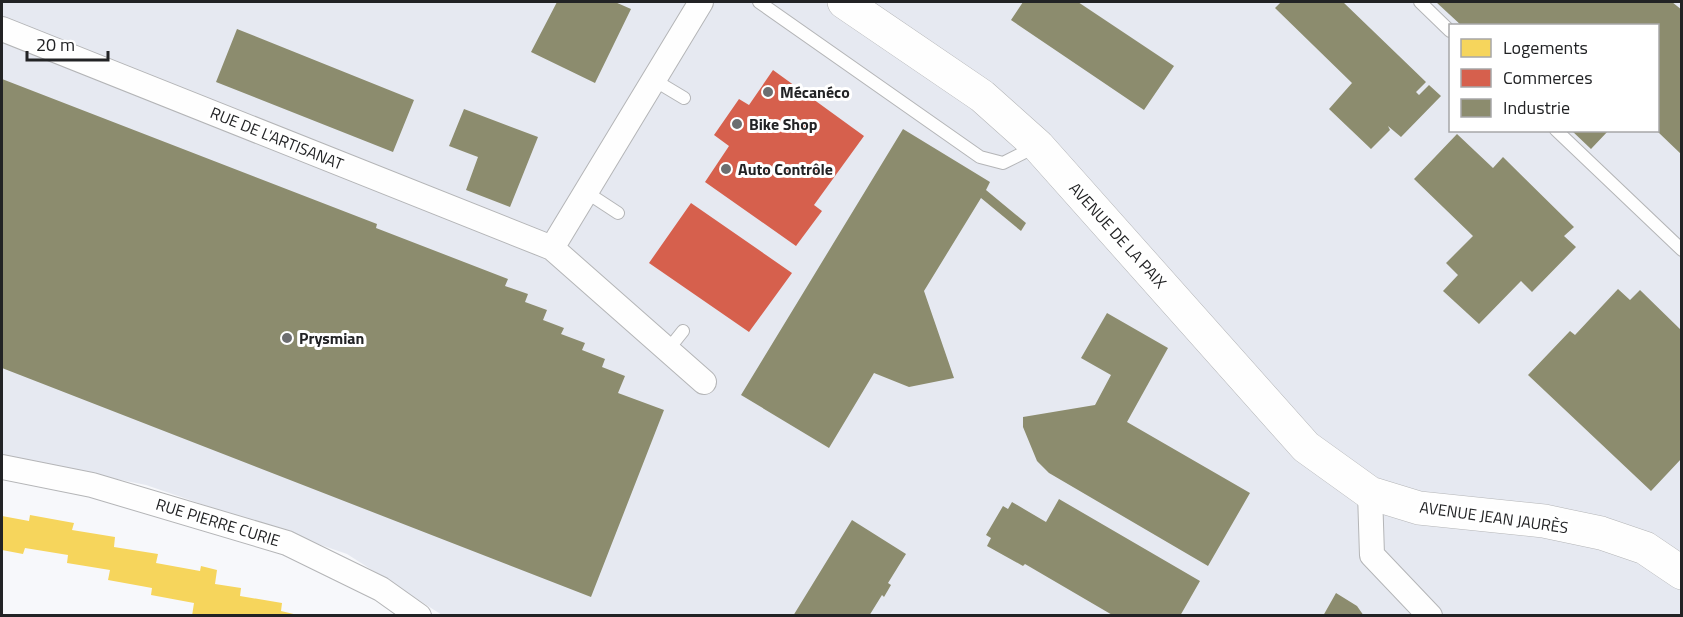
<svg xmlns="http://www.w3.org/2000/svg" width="1683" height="617" font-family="'Titillium Web',sans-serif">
<rect width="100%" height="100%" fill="#f7f8fb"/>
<path fill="#e6e9f1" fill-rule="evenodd" d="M2,2H1681V615H442L347,554L146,485L2,456ZM1450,26H1658V130H1450Z"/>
<path fill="#f6d55c" d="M30,515L74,523L72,530L115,537L114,547L158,554L156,563L200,571L201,566L217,570L215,584L241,588L240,596L282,603L281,611L302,616H192L194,603L151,595L152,588L108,580L110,570L67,563L68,555L25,548L23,554L2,550V516L29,521Z"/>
<path fill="#d6604d" d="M773,70L864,136L814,205L822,211L796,246L705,182L729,146L714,135L739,99L749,105Z
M691,203L792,273L749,332L649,263Z"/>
<path fill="#8c8c6e" d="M557,2H615L631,9L595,83L531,52Z
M1023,2H1078L1174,66L1144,110L1011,20Z
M1281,2H1343L1426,82L1416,92L1419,95L1429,85L1441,96L1401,137L1388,126L1390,130L1371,149L1329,109L1352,83L1275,8Z
M1436,2H1672L1682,10V155L1658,132V26H1462Z
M237,29L414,100L393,152L216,82Z
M2,79L377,224L376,228L508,279L505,286L528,294L525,302L547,310L543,320L564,328L561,334L585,343L582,350L605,359L602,367L625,376L618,393L664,410L591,597L2,368Z
M464,109L538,137L510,207L466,190L478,157L449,146Z
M903,129L990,182L986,190L1026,223L1021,231L981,198L924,291L954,378L909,387L874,373L829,448L741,395Z
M1571,130H1609L1591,149Z
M1457,134L1493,168L1503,157L1574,227L1564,236L1576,247L1532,292L1521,281L1479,324L1443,291L1458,275L1446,263L1473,236L1414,179Z
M1618,289L1630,300L1640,290L1682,331V458L1651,491L1528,375L1570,331L1575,335Z
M1107,313L1168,348L1127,422L1250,493L1208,566L1049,473L1037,461L1023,427V417L1095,405L1111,375L1081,358Z
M1059,499L1200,581L1180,616H1114L1025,564L1023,566L987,546L991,538L986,535L1003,506L1008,509L1012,502L1046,522Z
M852,520L906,554L888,583L891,585L884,597L882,595L869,616H793Z
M1336,593L1357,606L1364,616H1323Z"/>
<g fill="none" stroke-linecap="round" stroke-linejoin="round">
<g stroke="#b4b5b7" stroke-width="14">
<path id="lane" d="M759,2L980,157L1003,163L1037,146
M1420,2L1450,31
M654,80L684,98
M1556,130L1682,250
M586,192L618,213
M667,351L683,331"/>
</g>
<g stroke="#b4b5b7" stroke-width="26">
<path id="street" d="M2,29L552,248L704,382
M552,248L701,2
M2,467L92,485L287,543L381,589L419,616
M1370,493L1372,555L1430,616"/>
</g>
<g stroke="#b4b5b7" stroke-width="34">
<path id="secondary" d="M844,2L982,96L1038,146L1306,447L1370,493L1419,508L1544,521L1601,533L1645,548L1682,573"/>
</g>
<use href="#lane" stroke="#fefefe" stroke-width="12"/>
<use href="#street" stroke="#fefefe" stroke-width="24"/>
<use href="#secondary" stroke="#fefefe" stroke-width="33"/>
</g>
<g fill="#6d6e70" stroke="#fff" stroke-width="2">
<circle cx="768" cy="92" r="6"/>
<circle cx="737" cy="124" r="6"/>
<circle cx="726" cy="169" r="6"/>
<circle cx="287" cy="338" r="6"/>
</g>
<g text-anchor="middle" stroke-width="6" stroke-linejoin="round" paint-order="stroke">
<g font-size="16" font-weight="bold" fill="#222325" stroke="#fff" text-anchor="start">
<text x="780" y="98">Mécanéco</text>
<text x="749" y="130">Bike Shop</text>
<text x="738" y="175">Auto Contrôle</text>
<text x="299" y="344">Prysmian</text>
</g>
<g font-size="16" fill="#222325" stroke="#fff">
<text transform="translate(277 138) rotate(22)" y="6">RUE DE L'ARTISANAT</text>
<text transform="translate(1118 235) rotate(48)" y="6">AVENUE DE LA PAIX</text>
<text transform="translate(1494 517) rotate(8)" y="6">AVENUE JEAN JAURÈS</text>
<text transform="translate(218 522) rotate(17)" y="6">RUE PIERRE CURIE</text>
</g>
</g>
<rect width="1683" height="617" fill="none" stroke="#222325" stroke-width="6"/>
<rect x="1449" y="24" width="210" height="108" fill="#ffffff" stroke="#a7a7a8" stroke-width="1.5"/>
<rect x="1461" y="39" width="30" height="18" fill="#f6d55c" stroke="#a7a7a8" stroke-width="1.5"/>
<text x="1503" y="54" font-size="18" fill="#222325">Logements</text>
<rect x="1461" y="69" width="30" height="18" fill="#d6604d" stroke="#a7a7a8" stroke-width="1.5"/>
<text x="1503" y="84" font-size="18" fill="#222325">Commerces</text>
<rect x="1461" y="99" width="30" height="18" fill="#8c8c6e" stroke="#a7a7a8" stroke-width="1.5"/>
<text x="1503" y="114" font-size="18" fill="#222325">Industrie</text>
<path d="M27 51v9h81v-9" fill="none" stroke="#222325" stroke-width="3"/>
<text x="36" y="51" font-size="18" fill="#222325" stroke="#ffffff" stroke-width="4.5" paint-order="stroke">20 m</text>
</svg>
